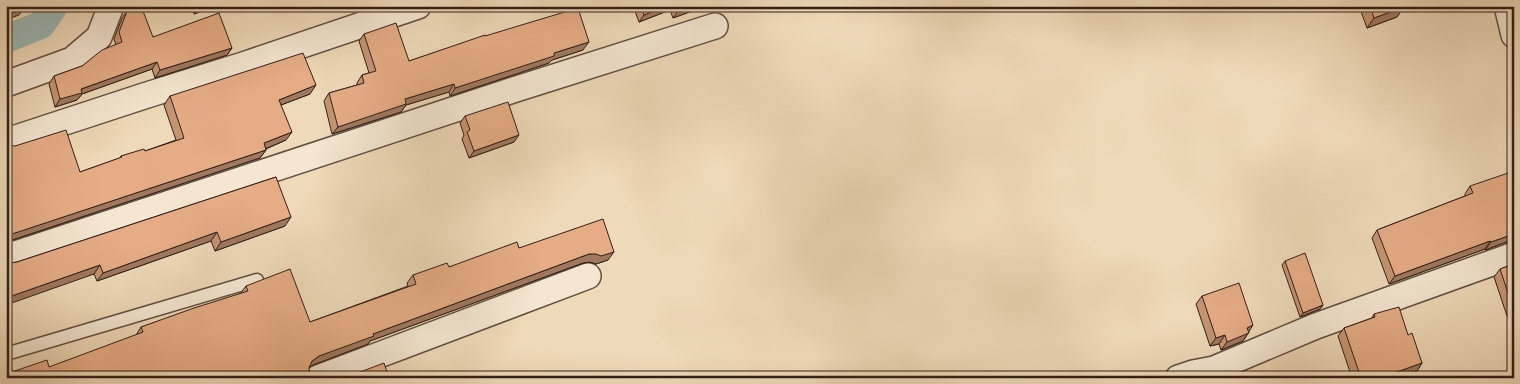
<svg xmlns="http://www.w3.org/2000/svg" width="1520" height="384" font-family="'Gentium Book Plus',serif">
<rect width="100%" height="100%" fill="#eed9b8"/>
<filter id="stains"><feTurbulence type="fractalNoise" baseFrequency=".004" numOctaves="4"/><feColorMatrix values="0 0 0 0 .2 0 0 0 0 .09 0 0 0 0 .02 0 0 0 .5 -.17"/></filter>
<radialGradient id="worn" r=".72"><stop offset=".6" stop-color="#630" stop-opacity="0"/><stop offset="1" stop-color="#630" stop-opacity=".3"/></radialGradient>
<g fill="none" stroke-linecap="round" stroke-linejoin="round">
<path stroke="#9bb9b5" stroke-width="28" d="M6,39L41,25L54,6"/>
<g stroke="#604e3f" stroke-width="15">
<path id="service" d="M6,354L257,280"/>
</g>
<g stroke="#604e3f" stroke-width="28">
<path id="minor" d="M1507,6L1514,35
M6,84L72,60L99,37L111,6
M6,140L16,138L144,96L243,65L418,6
M6,257L513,90L715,26
M318,378L588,276
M1178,378L1193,373L1214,369L1316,326L1514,255"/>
</g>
<use href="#service" stroke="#f4e6d1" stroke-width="12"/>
<use href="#minor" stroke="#f4e6d1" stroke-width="25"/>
</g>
<path fill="#c59473" stroke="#312017" d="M192,6H217L194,14Z
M633,6H706L673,18L670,10L639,22Z
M1359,6H1404L1397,17L1367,28Z
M127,11L153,37L232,48L227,55L155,78L152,69L82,94L77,100L55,107L49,84L54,76L82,66L116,45L114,39L122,18Z
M364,34L409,61L485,36L583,50L552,60L549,63L450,96L449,92L406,105L401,112L332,134L324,101L329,93L357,85V83L362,75L369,73L359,41Z
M310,94L281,105L286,140L266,149V150L260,158L6,242V144L80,172L120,158L121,156L145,151L176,140L164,105L170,96Z
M465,116L514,142L469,158L462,139L464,135L460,123Z
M276,177L285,226L215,251L211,241L97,281L94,274L10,263L17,262Z
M1470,186L1509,241L1485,250V249L1389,284L1372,238L1377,230L1465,196V194Z
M519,248L608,260L596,264L590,262L583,263L370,341L368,344L313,365L136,335L141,327L240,294L246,286L310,322L408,286L407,283L413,275L449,267Z
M1285,261L1323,305L1320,309L1300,317L1282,265Z
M1514,264V314L1507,316L1494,277L1500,269Z
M1202,296L1249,332L1243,341L1221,350L1219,344L1210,346L1196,304Z
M1374,314L1408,335L1422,363L1417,371L1398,378H1352L1338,336L1344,328L1372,318Z"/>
<path fill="#a0785e" stroke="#312017" d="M199,6H217L194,14Z
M666,6H673L670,10L639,22L644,15Z
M692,6H706L673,18L678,11Z
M1404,7L1397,17L1367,28L1374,18Z
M24,9L19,15L6,20V15Z
M589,42L583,50L552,60L549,63L450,96L455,88L554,53Z
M232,48L227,55L155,78L160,70Z
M157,62L152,69L82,94L77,100L55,107L60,99L81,89Z
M454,84L449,92L406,105L401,112L332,134L338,127L405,99Z
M316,85L310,94L273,108L279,100Z
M12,117L6,125V119Z
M292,132L286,140L258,152L264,143Z
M519,135L514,142L469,158L474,151Z
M266,150L260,158L6,242V236L8,235Z
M291,217L285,226L215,251L221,242Z
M217,232L211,241L97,281L103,273Z
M1514,234V241H1509L1485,250L1491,242Z
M1490,241L1485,249L1389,284L1395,276Z
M614,252L608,260L596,264L590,262L583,263L370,341L368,344L313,365L307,369L312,361L319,356L373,334L589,254Z
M100,265L94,274L6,305V298Z
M1323,305L1320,309L1300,317L1303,313Z
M1513,308H1514V314L1507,316Z
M1253,325L1243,341L1221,350L1227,342L1247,328Z
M1225,335L1219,344L1210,346L1216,338Z
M1422,363L1417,371L1398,378H1380Z"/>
<path fill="#e5ac86" stroke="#312017" d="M6,6H23L24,9L6,15Z
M138,6H141L153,37L219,13L232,48L160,70L157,62L81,89L82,93L60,99L54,76L82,66L102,50L122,42L119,32L127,11Z
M641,6H666L644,15Z
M676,6H692L678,11Z
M1370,6H1404V7L1374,18Z
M578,8L589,42L554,53V56L455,88L454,84L405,99L406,104L338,127L329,93L364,83L362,75L376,71L364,34L396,23L409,61L485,35V36Z
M303,53L316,85L279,100L292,132L264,143L266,150L6,236V144L8,145L15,146L66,130L80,172L122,157L121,156L144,149L145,151L184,138L170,96Z
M6,101L12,117L6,119Z
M508,102L519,135L474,151L467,132L470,130L465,116Z
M1514,171V234L1491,242L1490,241L1395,276L1377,230L1473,193L1470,186Z
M276,177L291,217L221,242L217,232L103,273L100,265L6,298V261L10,263L17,262Z
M603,219L614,252L601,256L596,254H589L373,334L374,336L319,356L312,361L309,368L310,375L312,378H6V374L47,360L49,367L143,332L141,327L194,308L248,291L246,286L290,269L310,322L416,284L413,275L447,263L449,267L517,242L519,248Z
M1305,253L1323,305L1303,313L1285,261Z
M1514,264V308H1513L1500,269Z
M1239,283L1253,325L1247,328L1249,333L1227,342L1225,335L1216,338L1202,296Z
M1399,307L1408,335L1412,333L1422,363L1380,378H1361L1344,328L1375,317L1374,314Z
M384,363L389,378H344Z"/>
<rect width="1520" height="384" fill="none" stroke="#eed9b8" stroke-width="25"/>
<rect x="8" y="8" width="1505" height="369" fill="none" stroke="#312017" stroke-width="2.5"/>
<rect x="12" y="12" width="1495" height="359" fill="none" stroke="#312017"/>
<rect width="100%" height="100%" filter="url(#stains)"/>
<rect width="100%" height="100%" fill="url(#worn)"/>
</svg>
